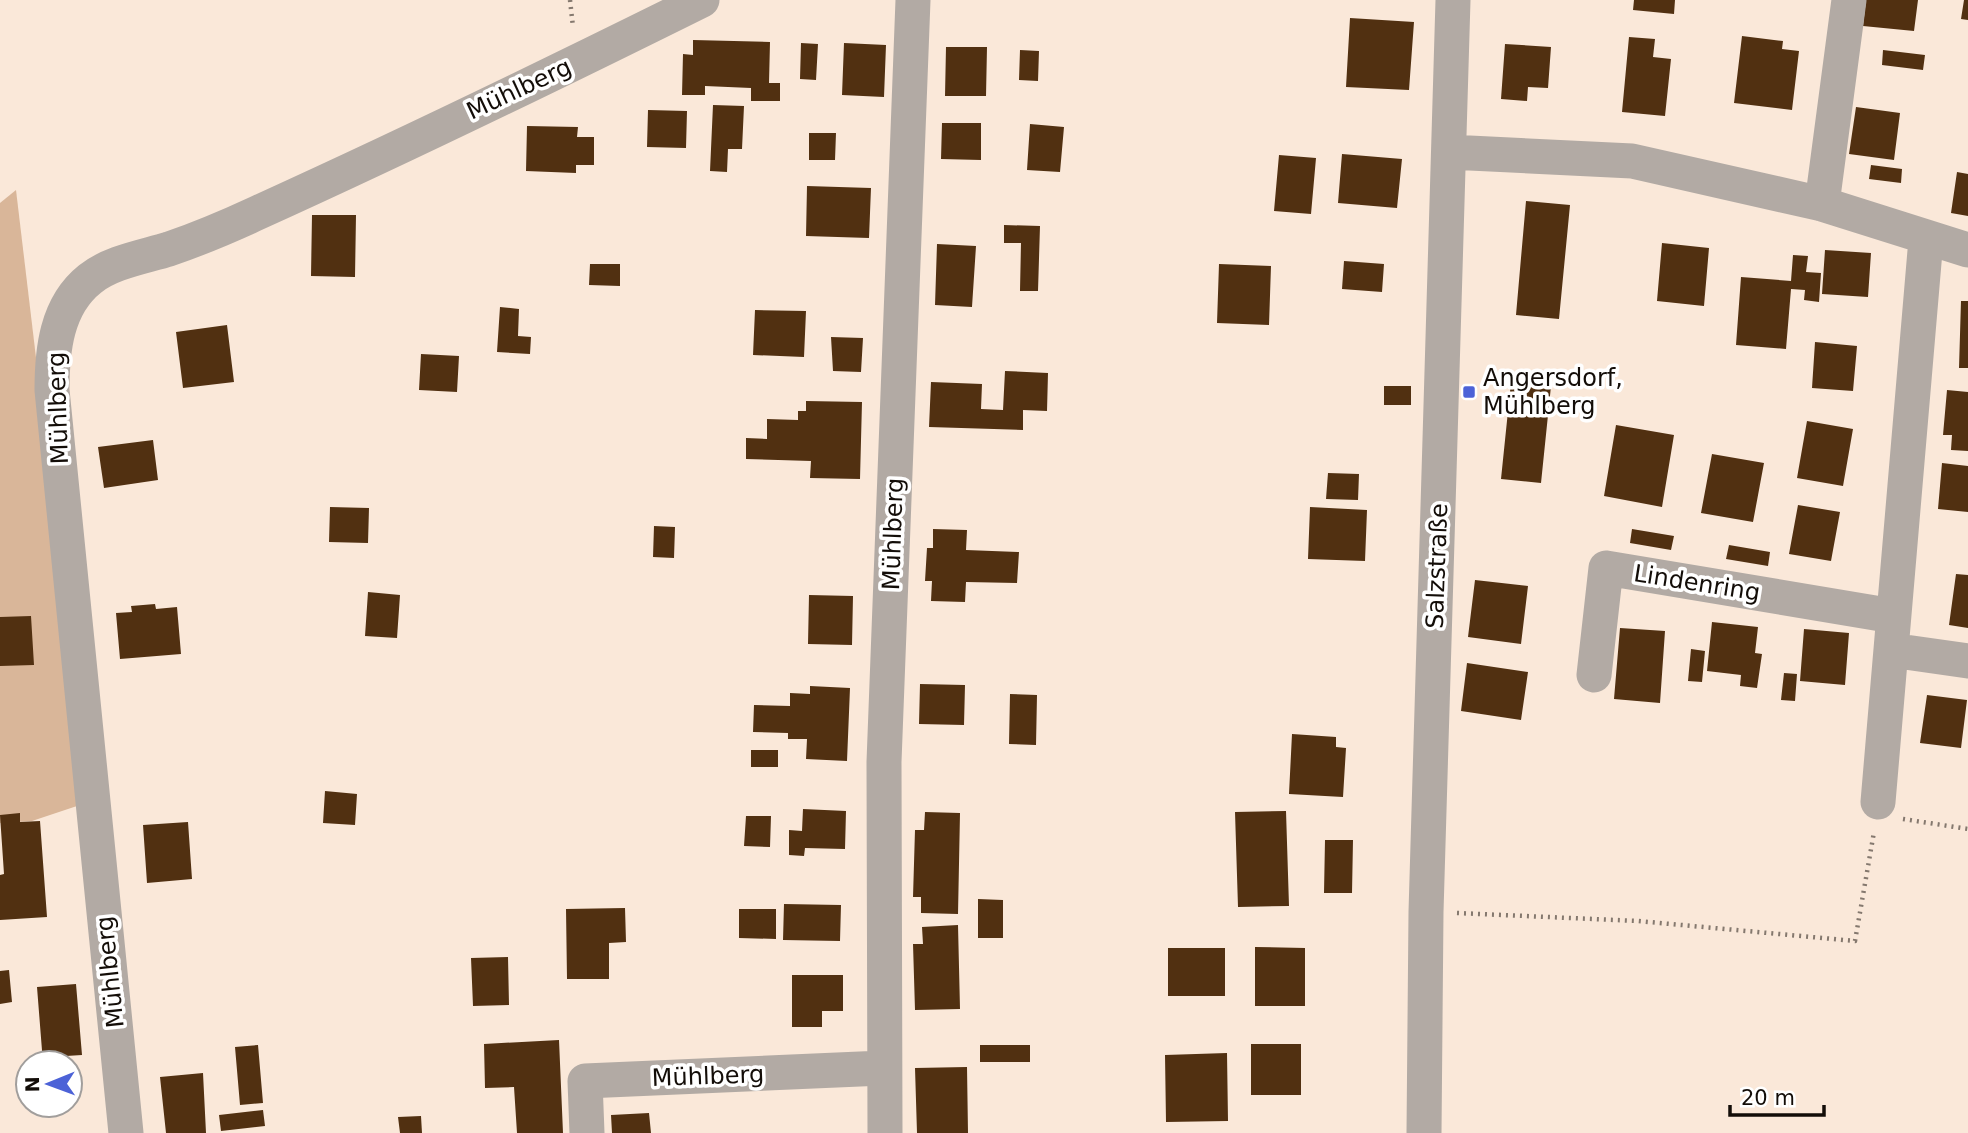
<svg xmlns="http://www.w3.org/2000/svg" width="1968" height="1133" font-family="'DejaVu Sans',sans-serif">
<rect width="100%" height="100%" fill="#fae8d9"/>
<path fill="#d9b699" d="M16,190L89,802L32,821L0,823V203Z"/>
<path fill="#513011" d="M1634,0H1675L1674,14L1633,10Z
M1866,0H1918L1914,31L1863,26Z
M1964,0H1968V20L1961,19Z
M1350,18L1414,22L1409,90L1346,87Z
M1742,36L1783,41L1782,49L1799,51L1792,110L1734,103Z
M1629,37L1655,39L1653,57L1671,59L1665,116L1622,112Z
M693,40L770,42L769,83H780V101H751V88L705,86V95H682L683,54L693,55Z
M801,43L818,44L816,80L800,79Z
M844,43L886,45L884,97L842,95Z
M1505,44L1551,47L1548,88L1528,87L1527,101L1501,99Z
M946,47H987L986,96H945Z
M1020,50L1039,51L1038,81L1019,80Z
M1883,50L1925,55L1923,70L1882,65Z
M713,105L744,106L742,149H728L727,172L710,171Z
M1856,107L1900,113L1894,160L1849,154Z
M648,110L687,111L686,148L647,147Z
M942,123H981V160L941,159Z
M1030,124L1064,127L1060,172L1027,170Z
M527,126L578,127L577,137H594V165H576V173L526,171Z
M809,133H836L835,160H809Z
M1342,154L1402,159L1397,208L1338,203Z
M1279,155L1316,158L1311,214L1274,211Z
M1871,165L1902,169L1901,183L1869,179Z
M1957,172L1968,174V216L1951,213Z
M807,186L871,188L869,238L806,236Z
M1526,201L1570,205L1559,319L1516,315Z
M312,215H356L355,277L311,276Z
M1004,225L1040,226L1038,291H1020L1021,243H1004Z
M1662,243L1709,248L1704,306L1657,301Z
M937,244L976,246L972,307L935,305Z
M1825,250L1871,253L1868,297L1822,294Z
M1793,255L1808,256L1806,272L1821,273L1819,302L1804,300L1805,290L1791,289L1786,349L1736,345L1741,277L1791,281Z
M1344,261L1384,264L1382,292L1342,289Z
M590,264H620V286L589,285Z
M1219,264L1271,266L1269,325L1217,323Z
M1961,301H1968V368H1959Z
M500,307L519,309L518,336L531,337L530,354L497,352Z
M755,310L806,311L804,357L753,355Z
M227,325L234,382L183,388L176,332Z
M831,337L863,338L861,372L833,371Z
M1815,342L1857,346L1853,391L1812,388Z
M421,354L459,356L457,392L419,390Z
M1005,371L1048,373L1047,411L1023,410V430L929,427L931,382L982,384L981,409L1003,410Z
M1511,382L1551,386L1541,483L1501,479Z
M1384,386H1411V405H1384Z
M1947,390L1968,392V451L1951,450L1952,435H1943Z
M806,401L862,402L860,479L810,478L811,461L746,459V438L767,439V419L798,420V411H806Z
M1807,421L1853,429L1843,486L1797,478Z
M1616,425L1674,435L1662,507L1604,496Z
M153,440L158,480L104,488L98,447Z
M1712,454L1764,463L1753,522L1701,513Z
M1942,463L1968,466V512L1938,509Z
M1328,473L1359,474L1358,500L1326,499Z
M1798,505L1840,512L1831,561L1789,554Z
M330,507L369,508L368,543L329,542Z
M1310,507L1367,510L1365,561L1308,559Z
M654,526L675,527L674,558L653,557Z
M933,529L967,530L966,550L1019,552L1017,583L966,582L965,602L931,601L932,581H925L927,548H933Z
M1632,529L1674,536L1671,550L1630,543Z
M1729,545L1770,552L1768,566L1726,559Z
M1956,574L1968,575V628L1949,625Z
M1475,580L1528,586L1521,644L1468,637Z
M368,592L400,595L397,638L365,636Z
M809,595L853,596L852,645L808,644Z
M155,604L156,609L177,607L181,654L120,659L116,613L132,612L131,606Z
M31,616L34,665L0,666V617Z
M1712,622L1758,627L1755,653L1762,654L1757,688L1740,686L1741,675L1707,671Z
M1620,628L1665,631L1660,703L1614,699Z
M1804,629L1849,633L1845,685L1800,681Z
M1691,649L1705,651L1702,682L1688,681Z
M1467,663L1528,672L1521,720L1461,711Z
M1784,673L1797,674L1795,701L1781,700Z
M920,684L965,685L964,725L919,724Z
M810,686L850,688L847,761L806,759L807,739H788V733L753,732L754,705L790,706V693L810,694Z
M1010,694L1037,695L1036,745L1009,744Z
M1927,695L1967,700L1961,748L1920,743Z
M1292,734L1336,737V747L1346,748L1343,797L1289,794Z
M751,750H778V767H751Z
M325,791L357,794L355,825L323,823Z
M803,809L846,811L845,849L805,848L804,856L789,855V830L802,831Z
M1286,811L1289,906L1238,907L1235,812Z
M925,812L960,813L958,914L921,913V897H913L915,830H924Z
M20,813V822L40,821L47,917L0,920V875L4,874L0,815Z
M746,816H771L770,847L744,846Z
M188,822L192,879L147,883L143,825Z
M1325,840H1353L1352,893H1324Z
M978,899L1003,900V938H978Z
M784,904L841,905L840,941L783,940Z
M625,908L626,942L609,943V979H567L566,909Z
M739,909H776V939L739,938Z
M958,925L960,1009L915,1010L913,944H923L922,927Z
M1255,947L1305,948V1006H1255Z
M1168,948H1225V996H1168Z
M508,957L509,1005L473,1006L471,958Z
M9,970L12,1002L0,1004V971Z
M792,975H843V1011H822V1027H792Z
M76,984L82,1055L66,1056V1063H43L37,987Z
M559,1040L563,1133H517L514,1087L485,1088L484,1044Z
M1251,1044H1301V1095H1251Z
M258,1045L263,1103L240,1105L235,1047Z
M980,1045H1030V1062H980Z
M1227,1053L1228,1121L1166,1122L1165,1055Z
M967,1067L968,1133H917L915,1068Z
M203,1073L206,1133H166L160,1077Z
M263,1110L265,1126L221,1131L219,1115Z
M649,1113L651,1133H612L611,1115Z
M421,1116L422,1133H400L398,1117Z"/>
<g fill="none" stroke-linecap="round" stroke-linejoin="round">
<path stroke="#84786e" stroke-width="4.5" stroke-dasharray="2 5" stroke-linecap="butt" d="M570,0L573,27
M1903,819L1968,829
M1457,913L1638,921L1855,941L1874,832"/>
<path stroke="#b2aaa4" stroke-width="35" d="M1449,152L1632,161L1822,204L1968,250
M1822,204L1849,0
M1891,650L1968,661
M1594,675L1606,568L1893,616
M1878,802L1926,239
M126,1133L52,390C52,351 56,306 90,279C111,262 143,257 169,249C198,239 229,226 257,213C407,145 555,73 702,0
M587,1133L585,1081L883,1068
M885,1133L884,762L913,0
M1424,1133L1426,912L1453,0"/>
</g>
<rect fill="#4c62d7" stroke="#fff" stroke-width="2.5" x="1462" y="385" width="14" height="14" rx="3.5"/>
<g text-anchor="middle" stroke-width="7" stroke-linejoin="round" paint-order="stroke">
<g font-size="24" fill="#130d08" stroke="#fff">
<text transform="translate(519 89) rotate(-25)" y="8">Mühlberg</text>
<text transform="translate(58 408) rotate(-92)" y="8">Mühlberg</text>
<text transform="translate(893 534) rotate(-88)" y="8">Mühlberg</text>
<text transform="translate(1437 566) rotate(-88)" y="8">Salzstraße</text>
<text transform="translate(1697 583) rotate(9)" y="8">Lindenring</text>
<text transform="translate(110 972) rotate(-96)" y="8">Mühlberg</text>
<text transform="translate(708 1076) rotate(-2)" y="8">Mühlberg</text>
</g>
<g font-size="24" fill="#130d08" stroke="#fff" text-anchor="start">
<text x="1483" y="386">Angersdorf,<tspan x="1483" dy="28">Mühlberg</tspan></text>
</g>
</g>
<g transform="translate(49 1084) rotate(269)"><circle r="33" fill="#ffffff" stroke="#a19e9c" stroke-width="2"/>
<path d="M0-5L12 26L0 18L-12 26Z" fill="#4c62d7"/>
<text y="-10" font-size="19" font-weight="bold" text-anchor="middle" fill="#130d08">N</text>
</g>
<path d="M1730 1105v10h94v-10" fill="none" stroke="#130d08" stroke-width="3.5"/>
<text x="1741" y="1105" font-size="21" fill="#130d08" stroke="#ffffff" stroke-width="5" paint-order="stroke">20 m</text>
</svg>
